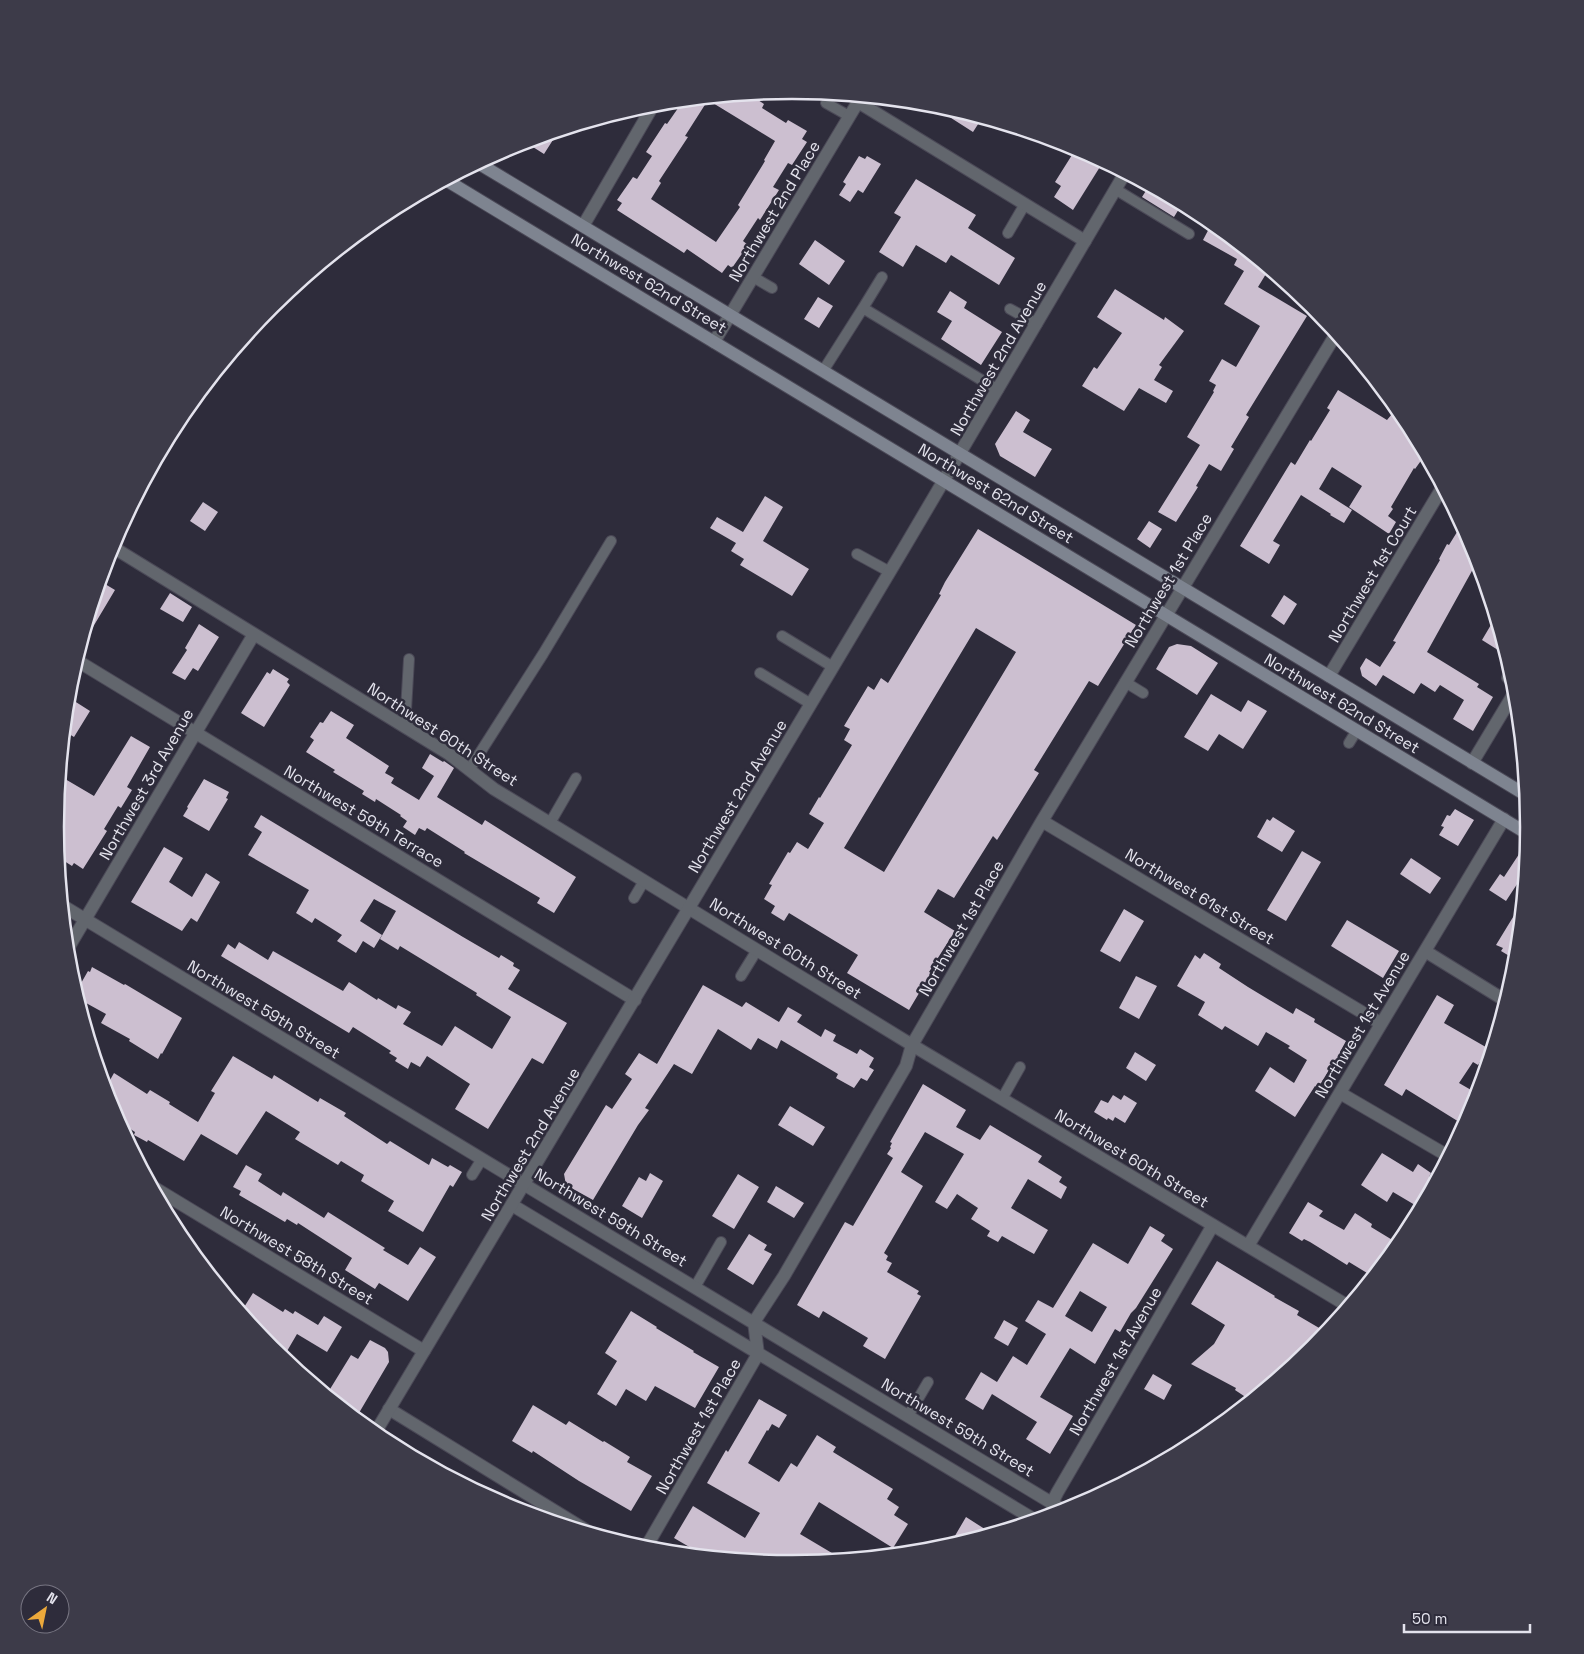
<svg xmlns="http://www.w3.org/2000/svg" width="1584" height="1654" font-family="'Space Grotesk',sans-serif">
<rect width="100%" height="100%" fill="#2e2c3b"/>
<path fill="#ccbfd0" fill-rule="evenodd" d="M749,94L764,104L762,108L786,123L788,120L807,131L802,139L807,142L792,165L788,163L773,187L779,190L760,220L758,218L743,241L748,245L732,268L728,265L722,273L687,249L684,253L617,210L622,203L617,200L633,177L637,179L652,156L646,152L665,123L667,124L683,101ZM708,100L775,141L764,160L765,161L738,205L740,207L716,242L651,199L661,183L659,181L688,137L685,136Z
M939,105L982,118L973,132L937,109Z
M558,132L544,154L525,142Z
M1077,147L1103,162L1073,210L1054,197L1061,186L1055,182Z
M859,156L865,159L867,156L881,164L863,193L858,190L850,202L839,195L846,184L843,182Z
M916,179L976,215L968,228L1015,258L999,285L951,255L946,263L916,245L903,267L879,252L901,217L894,213Z
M1149,186L1182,204L1174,217L1142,197Z
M1212,223L1269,269L1258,287L1307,316L1246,415L1249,417L1231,447L1234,449L1221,471L1209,464L1196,486L1198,487L1176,522L1158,512L1200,445L1187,437L1214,392L1213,391L1216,385L1209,381L1222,359L1236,367L1260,326L1224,304L1244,271L1234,265L1237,259L1203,240Z
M815,240L845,261L829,285L799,264Z
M1115,289L1164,320L1165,317L1184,331L1159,365L1162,367L1154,380L1173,391L1166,403L1139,388L1124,411L1082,386L1094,367L1097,369L1122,333L1097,317Z
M950,291L967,302L964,308L1002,332L981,365L941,339L952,321L937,312Z
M818,297L833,306L819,328L804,319Z
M1338,390L1387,420L1397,408L1405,418L1425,455L1415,469L1414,468L1391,507L1393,509L1388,516L1396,522L1389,534L1349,507L1362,486L1332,467L1319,489L1352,510L1344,523L1330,515L1331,514L1301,495L1273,541L1280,545L1269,564L1240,546L1291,462L1295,465L1310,440L1311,441L1330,410L1327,408Z
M1016,411L1030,420L1023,432L1052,449L1035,477L1000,456L995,444Z
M765,496L783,507L763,541L809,569L792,596L740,565L744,559L731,551L736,543L710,528L717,517L743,532Z
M203,502L218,512L205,531L190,521Z
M1149,521L1162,529L1150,548L1137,539Z
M1462,524L1473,545L1482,574L1473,569L1427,652L1479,684L1477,687L1493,697L1473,731L1453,719L1464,700L1440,685L1435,692L1421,683L1414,694L1383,675L1376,686L1362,676L1360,668L1366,658L1380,667L1396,642L1393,641L1440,560L1439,559L1447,544L1449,545Z
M978,529L1136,625L1098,686L1089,681L1034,770L1039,773L997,840L993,836L954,898L938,889L924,912L955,931L929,972L931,973L909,1010L847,973L858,955L789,913L784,921L771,913L775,906L764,899L772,885L769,884L788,852L790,853L797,842L808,849L824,823L809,814L819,797L820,798L852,745L844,740L850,729L844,726L868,686L874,690L881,678L888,683L941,595L939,594L945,582ZM976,628L1016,652L884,872L844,848Z
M100,581L115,590L90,632L85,630Z
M170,593L192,607L183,622L160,609Z
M1284,595L1297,604L1284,625L1271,616Z
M1495,618L1501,638L1506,655L1482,640Z
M199,624L219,637L198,671L193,668L185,680L172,673L187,650L185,648Z
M1177,644L1191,646L1218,663L1197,695L1156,669L1169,647Z
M273,669L289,679L287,682L290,685L264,727L241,713L267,672L270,674Z
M1211,694L1241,712L1248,700L1267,711L1243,749L1219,734L1208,751L1184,737Z
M68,697L90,711L74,737L64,731Z
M331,711L354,725L346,738L389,766L385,773L394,778L391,783L419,800L434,776L422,768L430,754L443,762L444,761L454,768L437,797L482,825L485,820L576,877L554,913L537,903L540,898L464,853L465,852L427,828L425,831L419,828L415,835L403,827L407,821L400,816L401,815L376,799L375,802L362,794L364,791L333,772L335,770L306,752L314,740L310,737L320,722L323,723Z
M131,736L150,747L127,787L132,790L121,808L118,806L104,829L107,831L83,869L74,863L72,866L58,857L64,848L57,844L55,827L60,776L94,796Z
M204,779L229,792L226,798L228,799L209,831L183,816L188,808L187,807Z
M1455,809L1474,820L1458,846L1439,835L1444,827L1441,826L1447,815L1450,816Z
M261,815L463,937L499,958L501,955L514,963L513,966L520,970L508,989L567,1023L543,1064L532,1058L488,1129L455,1109L470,1084L427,1056L420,1067L411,1062L408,1069L395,1061L397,1058L389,1053L391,1051L353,1027L349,1033L221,956L228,944L235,949L239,942L268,960L273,951L343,991L349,982L377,1000L378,998L396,1009L398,1005L411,1012L403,1024L442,1046L455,1026L492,1049L511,1017L476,995L477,993L400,946L398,950L380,939L396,911L374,899L360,921L382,935L374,948L363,941L356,953L337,941L342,935L315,918L312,923L296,913L309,890L248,855L262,832L254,827Z
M1273,817L1295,831L1282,852L1257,837L1267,819L1270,821Z
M1527,842L1525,872L1506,901L1489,890L1500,874L1504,877Z
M164,847L183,858L169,882L192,897L206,873L220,882L197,922L191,918L182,931L131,902Z
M1302,851L1321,862L1286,921L1267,910Z
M1411,858L1441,878L1430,894L1400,874Z
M1521,904L1516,956V960L1501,951L1503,948L1496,945Z
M1124,909L1144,921L1120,962L1100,951Z
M1347,920L1399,951L1383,978L1331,946Z
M1204,953L1221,964L1219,968L1248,987L1293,1014L1296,1008L1315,1019L1314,1022L1346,1041L1340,1052L1342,1053L1332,1071L1329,1070L1318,1088L1315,1086L1295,1117L1255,1091L1270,1067L1294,1083L1307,1060L1288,1048L1290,1046L1266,1032L1258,1046L1225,1026L1222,1030L1198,1015L1205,1002L1177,986L1195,955L1200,959Z
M92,967L124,985L125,984L182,1018L162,1054L161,1053L158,1059L129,1041L130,1039L101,1023L106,1014L77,998L76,992L88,971L90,972Z
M1136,976L1157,986L1139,1019L1119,1008Z
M703,985L742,1007L746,1002L779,1022L788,1007L802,1015L797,1022L821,1037L825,1029L836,1035L833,1041L857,1054L860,1049L874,1058L869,1067L874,1070L867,1081L861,1078L854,1088L836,1078L838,1074L781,1040L777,1049L758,1038L751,1050L718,1029L692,1074L674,1064L645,1108L649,1110L638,1125L593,1200L566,1185L564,1174L606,1105L612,1109L632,1079L625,1074L639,1053L657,1064Z
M1437,995L1454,1005L1444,1023L1491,1050L1486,1066L1480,1062L1478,1065L1473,1062L1459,1083L1478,1094L1473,1109L1464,1125L1406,1089L1402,1096L1384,1085Z
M1135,1052L1156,1065L1146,1081L1126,1068Z
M233,1056L272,1079L274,1075L318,1102L320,1098L346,1113L344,1116L387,1144L390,1141L429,1165L432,1158L448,1167L450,1165L462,1172L453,1187L450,1185L423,1232L388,1211L394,1201L361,1181L364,1175L341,1161L338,1165L295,1139L300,1132L266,1111L237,1155L201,1134L184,1161L148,1140L147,1142L134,1135L135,1132L118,1121L111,1109L105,1089L114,1073L147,1094L150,1090L170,1102L169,1104L198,1122L215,1093L211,1091Z
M923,1084L966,1110L956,1127L980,1140L990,1125L1042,1156L1038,1162L1062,1177L1059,1182L1067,1187L1061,1199L1028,1179L1011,1208L1048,1230L1034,1254L1002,1236L998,1242L987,1236L990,1231L971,1219L978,1208L957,1194L947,1209L935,1202L964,1154L925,1132L901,1172L923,1186L884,1253L888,1256L886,1260L892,1263L887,1272L919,1291L917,1294L921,1296L885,1359L863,1346L868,1338L823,1311L819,1318L797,1305L845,1222L853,1226L893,1158L887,1154L891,1148L890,1147L892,1143L890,1142Z
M1113,1095L1121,1100L1124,1095L1137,1103L1125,1123L1115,1117L1113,1121L1108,1118L1107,1120L1094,1112L1101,1100L1108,1103Z
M790,1106L825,1127L813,1146L778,1125Z
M1382,1153L1413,1172L1418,1164L1431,1173L1429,1177L1434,1181L1420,1208L1393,1192L1387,1202L1361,1185Z
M246,1165L262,1174L258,1181L281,1196L283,1192L324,1218L328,1212L385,1248L383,1250L408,1265L420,1247L436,1257L408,1301L379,1283L375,1289L345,1270L352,1258L298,1223L297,1225L287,1219L285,1222L239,1195L241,1191L233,1187Z
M650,1173L663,1181L642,1218L622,1206L639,1177L646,1181Z
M738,1174L759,1187L734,1229L712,1216Z
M776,1186L804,1203L794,1218L767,1202Z
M1308,1202L1323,1211L1319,1216L1344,1230L1355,1213L1372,1224L1371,1227L1399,1244L1372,1276L1349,1262L1347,1265L1310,1242L1304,1239L1302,1241L1289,1233Z
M1150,1226L1165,1235L1161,1241L1173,1249L1136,1308L1131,1313L1120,1332L1115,1329L1095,1364L1070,1348L1040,1397L1073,1416L1050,1454L1026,1439L1037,1422L992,1394L983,1410L965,1399L981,1372L997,1382L1013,1356L1027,1365L1046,1334L1025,1321L1038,1300L1053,1308L1093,1243L1128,1264ZM1080,1291L1107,1307L1092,1332L1065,1316Z
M749,1234L767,1245L764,1250L772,1254L753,1285L727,1269Z
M1217,1261L1275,1296L1274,1297L1299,1311L1297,1315L1326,1332L1313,1348L1250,1400L1235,1390L1236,1388L1191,1364L1214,1344L1225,1325L1191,1304Z
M253,1293L283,1312L285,1309L293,1314L295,1311L318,1325L324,1316L342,1327L327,1352L297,1334L283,1358L271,1348L241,1312Z
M631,1311L657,1327L656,1328L694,1351L693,1352L719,1367L695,1408L655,1386L646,1401L626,1389L616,1406L597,1394L617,1361L605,1353Z
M1004,1320L1018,1328L1008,1346L994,1338Z
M370,1340L385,1348L388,1352L389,1362L356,1418L327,1394L351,1355L358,1359Z
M1153,1374L1172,1385L1164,1400L1144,1389Z
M759,1399L787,1415L779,1428L772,1424L768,1431L767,1430L748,1463L779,1482L791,1463L797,1467L817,1435L836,1447L833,1452L893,1489L887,1499L899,1507L894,1515L908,1524L893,1548L819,1502L800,1534L842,1559L792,1564L703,1555L674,1538L693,1506L745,1538L760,1513L707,1483L726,1450L728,1452Z
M533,1405L566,1425L569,1421L603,1442L604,1441L630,1457L627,1462L652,1476L631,1511L579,1481L533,1451L532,1453L512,1441Z
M966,1517L991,1533L949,1546Z"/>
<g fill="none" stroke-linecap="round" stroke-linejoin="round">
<g stroke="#4b4957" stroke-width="12">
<path id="service" d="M826,103L849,116
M1115,189L1189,234
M1008,233L1025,204
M753,277L772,288
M863,308L882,277
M1010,309L1037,324
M823,371L863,308L998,390
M857,554L890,572
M782,636L833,667
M760,673L811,704
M1507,678L1515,683
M1125,682L1143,693
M408,729L406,710L409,659
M1349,743L1357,730
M469,770L543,654L611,541
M550,823L576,778
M634,898L644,881
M741,976L757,950
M1002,1099L1020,1067
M472,1175L482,1159
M695,1287L721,1242
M908,1416L928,1382"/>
</g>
<g stroke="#4b4957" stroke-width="14">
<path id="minor" d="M858,102L1085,241
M583,226L654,104
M714,342L861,97
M111,546L449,754L494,789L912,1045L1348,1306
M76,660L635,1000
M1329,676L1442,488
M1472,763L1516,690
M1042,821L1380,1023
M63,906L1065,1511
M67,950L254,634
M1425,951L1506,1001
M1340,1093L1448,1156
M153,1187L424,1351
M512,1205L1035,1520
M1248,1246L1504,819
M389,1409L589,1532
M1053,1514L1052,1503L1057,1493L1213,1225
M645,1549L758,1354L754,1322L784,1276L906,1066L912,1045L1042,821L1336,334"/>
</g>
<g stroke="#4b4957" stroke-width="14">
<path id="tertiary" d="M375,1433L901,553L1125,173"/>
</g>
<g stroke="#4b4957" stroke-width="14">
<path id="secondary" d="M478,163L1526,795
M446,180L1528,834"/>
</g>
<use href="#service" stroke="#62666d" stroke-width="10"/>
<use href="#minor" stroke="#62666d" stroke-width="12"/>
<use href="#tertiary" stroke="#62666d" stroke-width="12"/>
<use href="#secondary" stroke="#7e8490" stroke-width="12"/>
</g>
<g text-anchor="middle" stroke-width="5" stroke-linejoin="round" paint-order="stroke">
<g font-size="16" fill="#e4e3ed" stroke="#2e2c3b">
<text transform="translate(774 211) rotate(-59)" y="6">Northwest 2nd Place</text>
<text transform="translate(649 283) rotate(31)" y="6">Northwest 62nd Street</text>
<text transform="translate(998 358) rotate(-60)" y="6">Northwest 2nd Avenue</text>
<text transform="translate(996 493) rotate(31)" y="6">Northwest 62nd Street</text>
<text transform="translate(1372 574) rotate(-59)" y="6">Northwest 1st Court</text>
<text transform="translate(1168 580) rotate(-59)" y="6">Northwest 1st Place</text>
<text transform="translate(1342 703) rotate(31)" y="6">Northwest 62nd Street</text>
<text transform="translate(443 734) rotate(33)" y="6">Northwest 60th Street</text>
<text transform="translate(146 784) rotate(-60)" y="6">Northwest 3rd Avenue</text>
<text transform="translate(737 796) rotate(-59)" y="6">Northwest 2nd Avenue</text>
<text transform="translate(364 816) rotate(31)" y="6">Northwest 59th Terrace</text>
<text transform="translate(1200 896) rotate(31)" y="6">Northwest 61st Street</text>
<text transform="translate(961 928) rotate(-60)" y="6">Northwest 1st Place</text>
<text transform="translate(786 948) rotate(32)" y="6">Northwest 60th Street</text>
<text transform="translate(264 1009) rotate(31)" y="6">Northwest 59th Street</text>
<text transform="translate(1362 1024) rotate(-59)" y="6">Northwest 1st Avenue</text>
<text transform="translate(530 1144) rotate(-59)" y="6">Northwest 2nd Avenue</text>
<text transform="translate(1132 1158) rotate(31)" y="6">Northwest 60th Street</text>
<text transform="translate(611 1217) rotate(31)" y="6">Northwest 59th Street</text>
<text transform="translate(297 1255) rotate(31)" y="6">Northwest 58th Street</text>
<text transform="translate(1115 1361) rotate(-60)" y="6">Northwest 1st Avenue</text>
<text transform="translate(698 1426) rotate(-60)" y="6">Northwest 1st Place</text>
<text transform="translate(958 1427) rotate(31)" y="6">Northwest 59th Street</text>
</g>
</g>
<path d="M0 0H1584V1654H0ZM64 827a728 728 0 1 1 1456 0a728 728 0 1 1-1456 0Z" fill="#3d3b49" fill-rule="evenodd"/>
<path fill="none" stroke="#e4e3ed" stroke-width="2.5" d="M64 827a728 728 0 1 1 1456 0a728 728 0 1 1-1456 0Z"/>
<g transform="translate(45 1609) rotate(33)"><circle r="24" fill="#2e2c3b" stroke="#777582"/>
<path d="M0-4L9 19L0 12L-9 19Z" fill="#eca93b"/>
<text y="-8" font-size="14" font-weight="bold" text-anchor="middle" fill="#e4e3ed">N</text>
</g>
<path d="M1404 1624v8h126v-8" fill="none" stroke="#e4e3ed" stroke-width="2.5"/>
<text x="1412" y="1624" font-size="15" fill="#e4e3ed" stroke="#2e2c3b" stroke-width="4" paint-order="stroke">50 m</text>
</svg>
